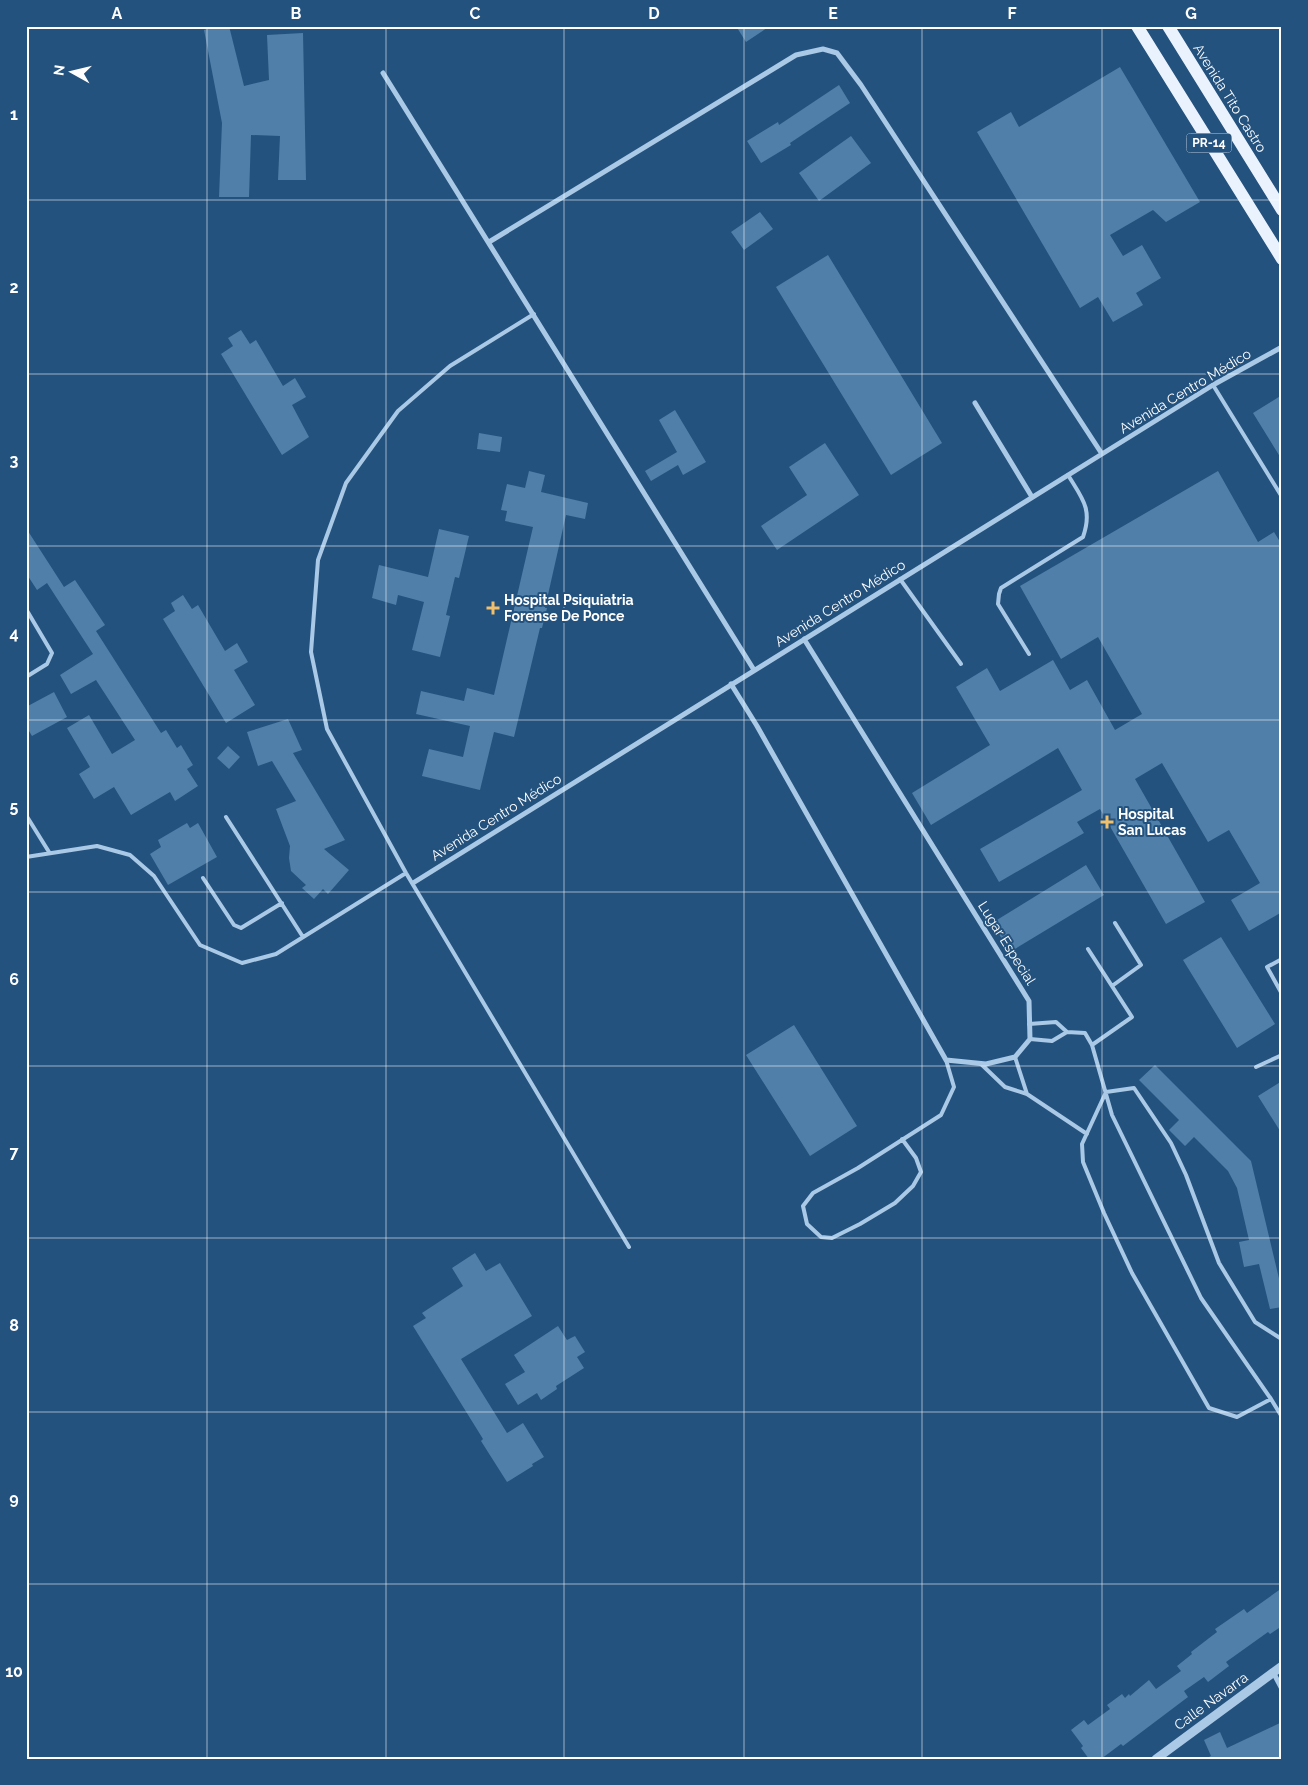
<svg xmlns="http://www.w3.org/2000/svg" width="1308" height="1785" font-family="Raleway,sans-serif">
<rect width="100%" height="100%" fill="#24527e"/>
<path fill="#507fa9" d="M217,26H229L244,86L269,80L267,35L303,33L306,180H278L280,136L251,135L249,197H219L222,123L204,30Z
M736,26H770L746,42Z
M1120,67L1200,202L1166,222L1153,210L1110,235L1123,256L1142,245L1161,278L1136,293L1143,305L1113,322L1098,297L1080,308L977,132L1011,112L1019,127Z
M839,85L850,103L790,143L791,145L761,163L747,141L778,122L779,125Z
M851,136L871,163L819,201L799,173Z
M760,212L773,229L744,250L731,232Z
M828,255L942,443L891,475L776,287Z
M241,330L250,344L256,340L283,386L295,378L306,397L292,405L309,437L282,455L221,354L233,346L228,338Z
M1282,395V460L1253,413Z
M675,410L706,462L683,475L678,465L651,481L645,471L677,452L659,420Z
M479,433L502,437L500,452L477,449Z
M825,443L859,495L777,550L761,526L807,495L789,467Z
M529,471L545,475L541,492L588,503L585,519L566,515L545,608H547L542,628H540L514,737L494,732L480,790L422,776L429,749L463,757L470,726L416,714L421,691L464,701L467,688L494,695L533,527L505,521L507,511L501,510L507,484L525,488Z
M1218,471L1258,542L1274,532L1282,545V912L1249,931L1231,900L1260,883L1229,830L1208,842L1162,763L1135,779L1205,902L1166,924L1100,809L1077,822L1084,833L999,882L980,849L1082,790L1058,748L931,825L912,793L990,745L956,687L987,668L1000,691L1053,660L1070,690L1087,680L1115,730L1142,714L1098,637L1061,659L1020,586Z
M26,528L64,587L75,580L105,625L96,631L161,733L166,730L177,748L181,745L193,765L187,769L198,786L175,801L170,792L131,815L114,787L94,799L79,774L90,767L67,728L89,715L112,754L135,740L96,680L71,694L60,675L93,654L47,583L37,590L26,573Z
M439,529L469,536L459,578L455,577L446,615L450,616L440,657L412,650L424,602L398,595L396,605L372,598L379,565L428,577Z
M183,595L192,609L198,605L225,651L237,643L248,662L234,670L255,705L226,723L163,619L175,611L171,603Z
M54,692L67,717L32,736L26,726V707Z
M288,719L302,750L293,753L345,840L324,849L349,870L328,894L323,889L314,899L302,888L306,885L291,871L289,858L290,846L276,809L296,801L272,761L258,766L247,732Z
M228,746L240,757L229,769L217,758Z
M187,823L190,828L198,823L217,857L168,885L150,854L161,847L158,840Z
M1086,865L1104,895L1010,952L992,923Z
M1221,937L1275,1024L1237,1048L1183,960Z
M794,1025L857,1126L810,1156L746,1055Z
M1155,1065L1251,1161L1282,1291V1307L1270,1309L1259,1264L1244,1267L1239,1242L1249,1240L1237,1188L1228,1171L1194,1137L1185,1146L1169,1130L1179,1120L1139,1080Z
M1282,1081V1134L1258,1096Z
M475,1253L486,1271L500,1263L532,1316L461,1359L507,1433L523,1423L544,1457L532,1464L533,1466L507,1482L481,1441L483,1439L413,1326L426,1318L422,1313L463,1286L452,1268Z
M558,1326L567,1340L575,1336L585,1352L577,1357L584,1368L556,1386L557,1389L541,1400L537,1393L518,1405L505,1384L525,1372L514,1355Z
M1282,1588V1626L1270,1634L1268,1632L1226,1662L1229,1666L1208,1682L1204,1677L1184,1691L1188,1697L1123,1746L1121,1744L1101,1759H1089L1081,1748L1083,1746L1071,1730L1084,1720L1088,1725L1110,1709L1107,1705L1122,1694L1125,1698L1129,1694L1130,1696L1149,1680L1156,1689L1181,1671L1177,1666L1192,1654L1191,1652L1217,1632L1215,1629L1244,1609L1247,1613Z
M1282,1722V1756L1275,1759H1205L1211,1756L1204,1740L1220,1732L1227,1748Z"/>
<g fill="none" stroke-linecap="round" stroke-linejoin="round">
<path stroke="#a9c9e6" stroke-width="4" d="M534,314L450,366L398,411L346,483L318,560L311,652L327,729L406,873L629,1247
M1213,385L1282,497
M900,579L961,664
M26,609L52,653L47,664L26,677
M1029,654L998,604L999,594L1001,588L1083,537C1093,509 1082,498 1068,475
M26,815L49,852
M226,817L303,937
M26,857L97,846L130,855L154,876L200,945L242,963L276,954L406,873
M203,878L234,925L241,928L282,903
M1088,949L1132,1017L1092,1045
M1282,959L1267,967L1282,994
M1112,986L1141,965L1115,923
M1029,1024L1056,1022L1067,1032L1085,1033L1092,1045L1112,1115L1201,1298L1271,1399L1282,1417
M1030,1039L1052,1041L1067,1032
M1015,1057L1027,1094
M981,1064L1005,1087L1027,1094L1087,1134
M1256,1067L1282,1055
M902,1139L916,1158L921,1172L913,1186L895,1203L860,1224L832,1238L821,1237L807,1224L803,1206L813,1193L858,1168L941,1115L954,1087L946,1060
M1271,1399L1237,1417L1209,1408L1132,1273L1104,1213L1083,1162L1082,1144L1106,1092L1134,1088L1171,1143L1186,1175L1219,1263L1255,1322L1280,1338H1282"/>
<path stroke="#a9c9e6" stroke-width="5" d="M383,73L754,670
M489,242L796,55L823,49L837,53L861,85L1102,454
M975,403L1032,497
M731,684L757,726L946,1060L986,1064L1015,1057L1030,1039L1029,1001L804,639
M413,883L1102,454L1213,385L1282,347
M1273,1672L1282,1689"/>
<path stroke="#a9c9e6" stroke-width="9" d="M1156,1759L1282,1666"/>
<path stroke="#eaf3fd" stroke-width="12" d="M1137,26L1282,259
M1168,26L1282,210"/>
</g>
<path fill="none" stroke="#fff" stroke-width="1" stroke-opacity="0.55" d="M207,26V1759M386,26V1759M564,26V1759M744,26V1759M922,26V1759M1102,26V1759M26,200H1282M26,374H1282M26,546H1282M26,720H1282M26,892H1282M26,1066H1282M26,1238H1282M26,1412H1282M26,1584H1282"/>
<g fill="#f0c06d" stroke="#24527e" stroke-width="2">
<path d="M490.5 600.5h5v5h5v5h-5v5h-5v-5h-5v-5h5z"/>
<path d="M1104.5 814.5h5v5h5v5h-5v5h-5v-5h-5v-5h5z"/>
</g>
<g text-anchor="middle" stroke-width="4" stroke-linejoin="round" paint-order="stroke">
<rect fill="#24527e" stroke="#bdcbd8" stroke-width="1" x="1186.5" y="133.5" width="45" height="19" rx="4"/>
<g font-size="12" font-weight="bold" fill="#fff">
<text x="1209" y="147">PR-14</text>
</g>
<g font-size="14" fill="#fff" stroke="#24527e">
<text transform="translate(1230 98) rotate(58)" y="5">Avenida Tito Castro</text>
<text transform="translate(1185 391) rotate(-31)" y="5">Avenida Centro Médico</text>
<text transform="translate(840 603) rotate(-32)" y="5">Avenida Centro Médico</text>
<text transform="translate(496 817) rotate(-32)" y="5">Avenida Centro Médico</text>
<text transform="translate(1007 943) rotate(58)" y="5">Lugar Especial</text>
<text transform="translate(1211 1701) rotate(-36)" y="5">Calle Navarra</text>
</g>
<g font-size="14" font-weight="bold" fill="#fff" stroke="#24527e" text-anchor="start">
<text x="504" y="605">Hospital Psiquiatria<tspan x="504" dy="16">Forense De Ponce</tspan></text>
<text x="1118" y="819">Hospital<tspan x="1118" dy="16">San Lucas</tspan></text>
</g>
</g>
<rect width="1308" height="1785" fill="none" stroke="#24527e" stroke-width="55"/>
<g transform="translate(72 72) rotate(278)" stroke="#24527e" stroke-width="4" paint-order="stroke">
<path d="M0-4L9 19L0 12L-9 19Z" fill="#ffffff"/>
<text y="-8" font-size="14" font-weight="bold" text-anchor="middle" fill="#ffffff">N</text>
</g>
<rect x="28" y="28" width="1252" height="1730" fill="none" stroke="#fff" stroke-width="2"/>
<g font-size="16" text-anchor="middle" font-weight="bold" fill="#fff">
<text x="117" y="19">A</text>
<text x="296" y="19">B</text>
<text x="475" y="19">C</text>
<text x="654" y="19">D</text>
<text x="833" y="19">E</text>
<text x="1012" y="19">F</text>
<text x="1191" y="19">G</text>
<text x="14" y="120">1</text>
<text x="14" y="293">2</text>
<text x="14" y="466">3</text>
<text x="14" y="639">4</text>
<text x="14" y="812">5</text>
<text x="14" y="985">6</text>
<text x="14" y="1158">7</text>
<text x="14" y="1331">8</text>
<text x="14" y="1504">9</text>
<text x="14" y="1677">10</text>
</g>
</svg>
